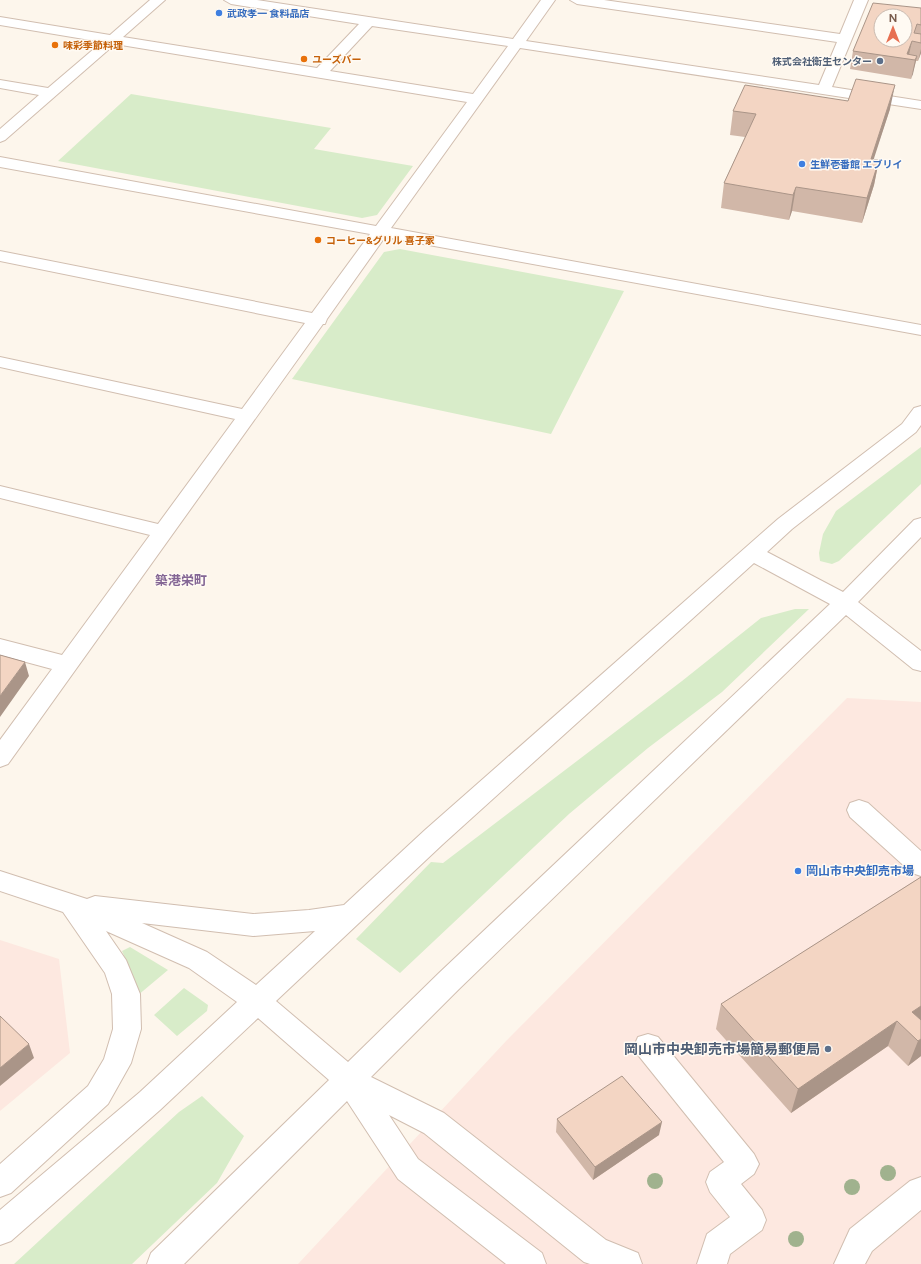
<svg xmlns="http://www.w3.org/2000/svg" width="921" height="1264" font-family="Figtree,'Noto Sans JP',sans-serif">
<rect width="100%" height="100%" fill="#fdf6ec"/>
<path fill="#fde8e0" d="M847,698L921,702V1264H298L507,1040Z
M0,940L59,959L70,1053L0,1111Z"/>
<path fill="#d8ecc9" d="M131,94L331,128L314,149L413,166L377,215L362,218L58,161Z
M400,249L624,291L551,434L292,379L384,252Z
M921,447V484L839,561L832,564L820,561L819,553L823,534L836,511Z
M795,609H809L722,692L648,748L569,814L400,973L356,939L431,862L443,863L682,681L761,618Z
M130,947L168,970L137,996L127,962L122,951Z
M184,988L208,1005L207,1011L177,1036L154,1015Z
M202,1096L244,1136L217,1183L132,1264H14L179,1112Z"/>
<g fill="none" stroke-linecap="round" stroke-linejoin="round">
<g stroke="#d1beb0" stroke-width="2">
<path id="minor" d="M150,0H165L123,37L317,68L359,24L231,4L224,0H257L513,39L541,0H555L526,41L819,85L837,42L577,4L570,0H604L840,34L854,0H868L832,87L921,101V109L520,48L391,228L921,325V335L385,237L327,319L325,324H323L8,764L0,767V740L52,669L0,655V639L62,655L150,535L0,498V486L158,524L235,419L0,367V357L242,409L305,323L0,261V251L312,313L370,234L0,167V157L376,226L467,102L115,44L5,140L0,142V129L39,95L0,88V80L48,88L102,42L0,25V17L110,35ZM372,26L508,46L473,94L330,71Z
M921,406V425L916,432L792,529L767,552L843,592L914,520L921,518V537L858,602L921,651V671L913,669L846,615L459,989L371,1077L444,1113L606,1240L638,1253L642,1264H590L584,1262L424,1133L389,1115L418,1159L542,1253L546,1264H506L398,1179L347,1101L184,1264H147L151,1253L329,1080L258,1018L160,1110L11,1241L0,1245V1210L140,1092L237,1002L189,968L106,931L126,960L140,994L141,1029L131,1063L108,1104L11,1193L0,1197V1164L88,1086L104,1059L113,1029L112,994L105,973L63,912L0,891V871L87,899L95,896L253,914L309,910L344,905L425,830L778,519L902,424L914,408ZM754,563L830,604L439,973L348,1062L276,1001L443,844ZM142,923L253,936L315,931L256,985L207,952Z
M859,800L868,803L921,851V876L912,873L850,817L847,810L850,803Z
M648,1034L658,1037L754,1154L759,1164L754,1174L741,1184L762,1210L766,1220L762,1230L730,1254L727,1264H697L707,1234L730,1217L710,1192L706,1182L710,1172L724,1162L638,1055L634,1046L638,1037Z
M921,1177V1210L872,1251L865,1264H834L850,1229L910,1181Z"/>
</g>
<use href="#minor" fill="#fff" fill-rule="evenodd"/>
</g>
<g fill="#a0b28e">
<circle cx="888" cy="1173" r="8"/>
<circle cx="655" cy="1181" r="8"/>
<circle cx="852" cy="1187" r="8"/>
<circle cx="796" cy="1239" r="8"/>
</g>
<path fill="#d1b7a8" d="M921,8V53L918,61H916L911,79L850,69L853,51Z
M890,109L873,159L879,160L874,185L862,223L792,211L789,220L721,208L724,183L745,137L730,135L733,111Z
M921,877V1056L908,1066L888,1046L791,1113L716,1029L721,1004Z
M557,1119L659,1135L593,1180L556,1132Z"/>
<path fill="#aa9588" d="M912,41L908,59L907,54Z
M921,49V53L918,61Z
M917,56L913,74L911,79L915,60Z
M895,85L890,109L866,183L871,159Z
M879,160L874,185L862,223L867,198Z
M796,187L792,211L789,220L793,195Z
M25,662L29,676L0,717V696Z
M921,1006V1024L912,1012Z
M897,1021L888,1046L791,1113L798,1089Z
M921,1039V1056L908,1066L918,1041Z
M29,1044L34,1058L0,1086V1068Z
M662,1122L659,1135L593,1180L595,1167Z"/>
<path fill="#f3d5c3" stroke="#aa9588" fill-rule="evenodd" d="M873,3L921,8V25L917,24L914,33L921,34V43L912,41L907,54L917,56L915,60L853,51ZM881,16H905V40H881Z
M856,79L895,85L871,159L879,160L867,198L796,187L793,195L724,183L756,114L733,111L745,85L848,101Z
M0,655L25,662L0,696Z
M921,877V1006L912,1012L921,1020V1039L918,1041L897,1021L798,1089L721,1004Z
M0,1016L29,1044L0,1068Z
M622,1076L662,1122L595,1167L557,1119Z"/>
<g fill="#3f7fe0" stroke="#fffaf3" stroke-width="1.5">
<circle cx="219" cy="13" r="4"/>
<circle cx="802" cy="164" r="4"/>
<circle cx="798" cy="871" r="4"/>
</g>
<g fill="#e8710a" stroke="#fffaf3" stroke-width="1.5">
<circle cx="55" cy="45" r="4"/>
<circle cx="304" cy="59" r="4"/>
<circle cx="318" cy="240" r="4"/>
</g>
<g fill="#5c6f8a" stroke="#fffaf3" stroke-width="1.5">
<circle cx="880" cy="61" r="4"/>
<circle cx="828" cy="1049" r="4"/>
</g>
<g text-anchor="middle" stroke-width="3" stroke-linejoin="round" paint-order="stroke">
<g font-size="10" font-weight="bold" fill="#366cbe" stroke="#fffaf3" text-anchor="start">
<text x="227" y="17">武政孝一 食料品店</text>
<text x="810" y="168">生鮮壱番館 エブリイ</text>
</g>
<g font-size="10" font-weight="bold" fill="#c56008" stroke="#fffaf3" text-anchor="start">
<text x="63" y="49">味彩季節料理</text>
<text x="312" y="63">ユーズバー</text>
<text x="326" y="244">コーヒー&amp;グリル 喜子家</text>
</g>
<g font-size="10" font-weight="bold" fill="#4e5e75" stroke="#fffaf3" text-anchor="end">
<text x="872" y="65">株式会社衛生センター</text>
</g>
<g font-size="12" font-weight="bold" fill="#366cbe" stroke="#fffaf3" text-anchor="start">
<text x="806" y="875">岡山市中央卸売市場</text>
</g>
<g font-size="13" font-weight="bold" fill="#846695" stroke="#fffaf3">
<text x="181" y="585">築港栄町</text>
</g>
<g font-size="14" font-weight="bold" fill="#4e5e75" stroke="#fffaf3" text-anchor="end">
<text x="820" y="1054">岡山市中央卸売市場簡易郵便局</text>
</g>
</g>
<g transform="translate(893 28)"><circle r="19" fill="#fffaf3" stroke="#cabbb1"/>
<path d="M0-3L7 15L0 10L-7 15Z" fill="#e76f51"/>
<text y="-6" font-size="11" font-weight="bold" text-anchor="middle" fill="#7a5c4d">N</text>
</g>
</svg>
